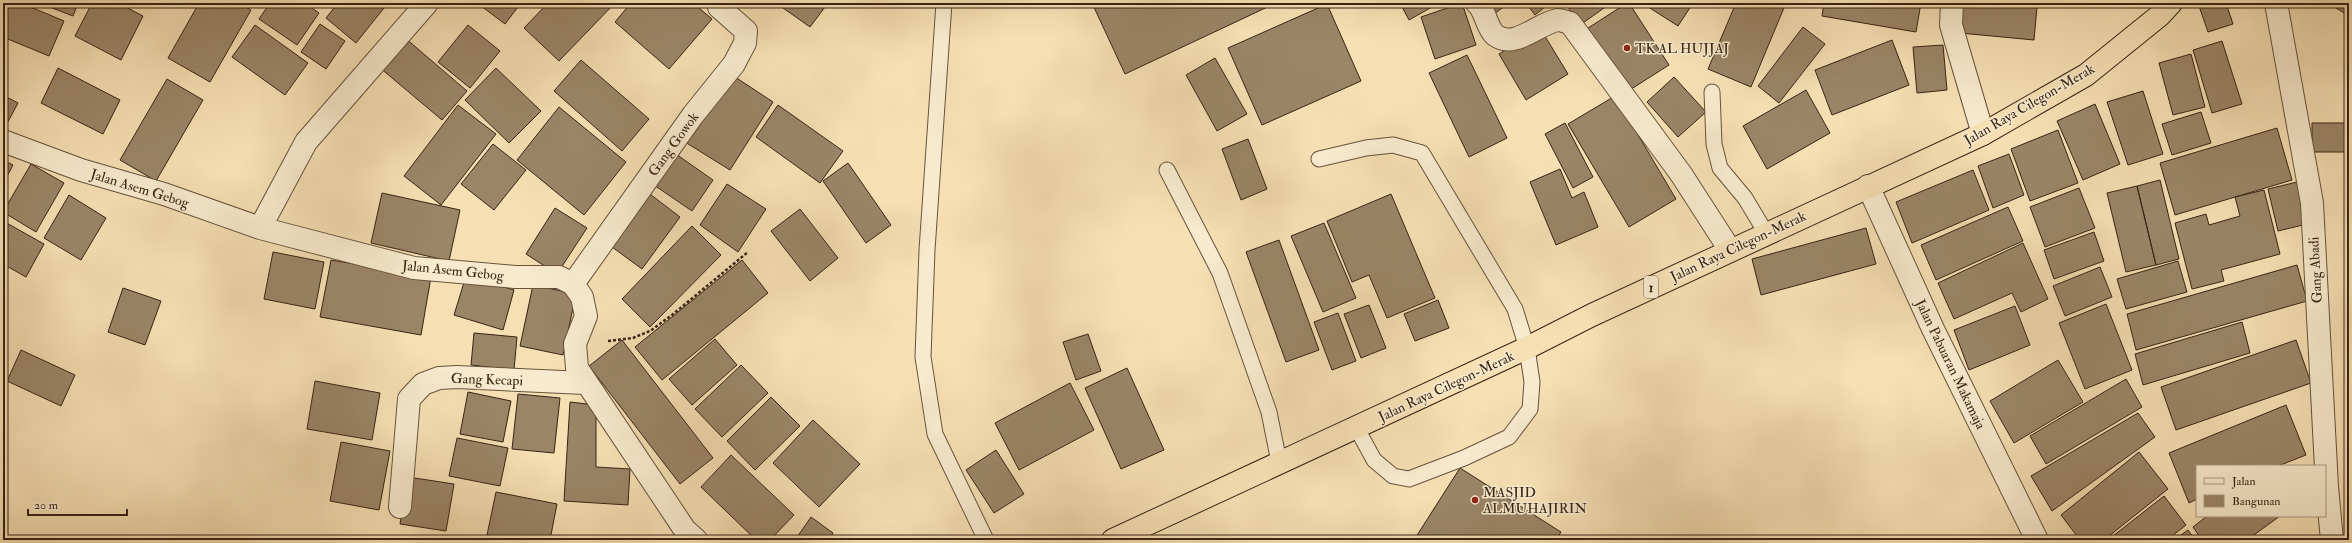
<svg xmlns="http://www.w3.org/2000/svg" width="2352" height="543" font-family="'IM FELL Double Pica',serif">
<rect width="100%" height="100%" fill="#f5dfb3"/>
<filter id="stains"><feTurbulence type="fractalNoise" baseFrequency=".005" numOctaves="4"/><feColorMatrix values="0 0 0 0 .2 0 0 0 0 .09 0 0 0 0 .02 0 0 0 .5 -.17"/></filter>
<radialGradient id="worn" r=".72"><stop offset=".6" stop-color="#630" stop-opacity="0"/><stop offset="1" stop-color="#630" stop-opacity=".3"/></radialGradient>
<path fill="#9a8567" stroke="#372415" d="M3,3H21L64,21L49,56L3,37Z
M39,3H78L73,16Z
M92,3H118L143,16L121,60L75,36Z
M199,3H239L251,10L210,82L168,58Z
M270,3H305L319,13L297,45L259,19Z
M338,3H388L356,43L326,18Z
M477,3H521L505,24Z
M548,3H610L613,5L559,61L524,28Z
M631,3H693L712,19L669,69L615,22Z
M776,3H828L810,27Z
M1092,3H1276L1125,74Z
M1400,3H1439L1409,20Z
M1462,3L1476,45L1435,59L1421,17Z
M1486,3H1509L1494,14Z
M1526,3H1550L1535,15Z
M1565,3H1611L1580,25Z
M1627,3H1629L1669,65L1625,93L1585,30Z
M1642,3H1693L1678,26Z
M1736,3H1786L1751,87L1708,69Z
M1824,3H1921L1916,32L1822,16Z
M1963,3H1998L2037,7L2034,40L1960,33Z
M2198,3H2226L2233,24L2208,32Z
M2328,3H2349V16Z
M1327,4L1361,81L1262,125L1228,48Z
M320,24L345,41L326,69L301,52Z
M255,25L308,63L285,95L232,57Z
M468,25L500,51L470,88L438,62Z
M1803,27L1825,44L1779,103L1758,86Z
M1540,28L1568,74L1526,100L1499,54Z
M404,37L467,91L442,120L379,67Z
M1892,40L1909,85L1832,115L1815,70Z
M2222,41L2242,104L2212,113L2193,50Z
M1943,45L1947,90L1917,93L1913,47Z
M2191,54L2205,107L2173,115L2159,63Z
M1467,55L1507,138L1469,157L1429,73Z
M1215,58L1247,114L1217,131L1186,75Z
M581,60L649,119L622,151L554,91Z
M58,68L120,100L103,134L41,103Z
M496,68L541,111L509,143L465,100Z
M729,73L773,102L730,170L685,142Z
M1674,77L1706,112L1678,137L1647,102Z
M167,79L203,100L156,181L120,160Z
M1806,90L1830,133L1767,169L1743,126Z
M2143,91L2163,154L2128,165L2107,102Z
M3,95L18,103L3,131Z
M1615,96L1676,199L1629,227L1568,124Z
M2095,104L2120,164L2083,180L2057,121Z
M458,105L496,134L441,205L404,176Z
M778,105L843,151L820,183L756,137Z
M559,107L626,162L584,215L517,160Z
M2201,112L2211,143L2172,155L2162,124Z
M1565,123L1593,177L1573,188L1545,134Z
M2312,123H2349V152H2312Z
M2277,128L2292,180L2175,215L2160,163Z
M2058,130L2078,183L2030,201L2011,149Z
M1248,139L1267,189L1241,200L1222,149Z
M493,144L526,170L494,210L461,184Z
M673,152L713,180L692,211L651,183Z
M2009,154L2024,195L1993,208L1978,166Z
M3,160L13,165L3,184Z
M848,163L891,225L866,243L823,181Z
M31,164L64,183L36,232L3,212Z
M1560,169L1572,198L1584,192L1598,227L1556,245L1530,182Z
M1973,170L1989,210L1912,243L1896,202Z
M2160,180L2179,259L2156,265L2137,186Z
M2297,182L2307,224L2278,231L2268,189Z
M727,184L766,209L738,252L700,225Z
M2137,186L2156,265L2126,272L2107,193Z
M2079,188L2095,228L2045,247L2030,207Z
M2264,190L2280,254L2221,270L2224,281L2192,289L2175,223L2206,214L2209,225L2240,216L2235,197Z
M646,191L680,217L642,269L608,244Z
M382,193L460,210L449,261L371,243Z
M1391,194L1435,298L1387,318L1369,275L1352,282L1327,221Z
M69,195L106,218L81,260L44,238Z
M2008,207L2023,241L1936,280L1921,245Z
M555,208L587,228L557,274L526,254Z
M800,209L838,258L810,281L771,231Z
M3,221L44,244L26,277L3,264Z
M1324,223L1356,298L1323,312L1291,236Z
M692,226L721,255L650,327L622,299Z
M1866,228L1876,264L1761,295L1752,259Z
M2094,232L2104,261L2054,279L2044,250Z
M1279,240L1319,350L1286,362L1246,252Z
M2023,243L2048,299L2021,312L2012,293L1954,319L1938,283Z
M273,252L324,262L315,309L264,299Z
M331,260L431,277L421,335L320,317Z
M742,260L768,293L662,380L635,347Z
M2178,261L2187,292L2126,309L2117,279Z
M2297,265L2307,301L2136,350L2127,314Z
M2100,267L2112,297L2065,316L2053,286Z
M466,276L514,290L503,330L454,315Z
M533,285L576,294L563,355L520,346Z
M123,288L161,301L145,345L108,332Z
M1438,300L1449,328L1415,341L1404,314Z
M2106,304L2132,370L2085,389L2059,323Z
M1369,305L1386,348L1361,358L1344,314Z
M2015,306L2030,345L1969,370L1954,330Z
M1338,313L1356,361L1332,370L1314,322Z
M2242,322L2250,353L2143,385L2135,354Z
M474,333L517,337L514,370L471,365Z
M1088,334L1101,371L1076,380L1063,342Z
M715,339L737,365L692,405L669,379Z
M622,340L713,458L680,484L589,366Z
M2296,340L2311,383L2176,430L2161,387Z
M21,350L75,375L61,406L7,381Z
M2058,360L2083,402L2014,443L1990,401Z
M741,365L768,393L722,437L695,409Z
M1127,368L1164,450L1121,469L1085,388Z
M2126,379L2142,407L2046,464L2030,436Z
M315,381L380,393L372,440L307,429Z
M1070,383L1094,430L1019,470L995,423Z
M468,392L511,401L503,442L460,434Z
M518,394L560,398L554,453L512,449Z
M771,397L800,426L755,470L727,441Z
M570,402L596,405V467L630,469L628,505L564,501Z
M2286,405L2306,455L2278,466H2197V499L2189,503L2169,453Z
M2138,413L2155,437L2052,511L2031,476Z
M813,420L860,464L819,507L773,463Z
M457,438L508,448L500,486L449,476Z
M341,442L390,451L379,510L330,501Z
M996,450L1024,494L994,513L966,470Z
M2139,452L2168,489L2104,540H2080L2061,515Z
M731,455L794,515L770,540H756L701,487Z
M1460,468L1561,532L1556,540H1414Z
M408,477L454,484L446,531L400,524Z
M496,492L557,504L550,540H511L487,535Z
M2164,496L2186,525L2167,540H2108Z
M2207,516H2280L2247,540H2202L2193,527Z
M811,517L833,533L829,540H795Z
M2188,530L2195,540H2174Z"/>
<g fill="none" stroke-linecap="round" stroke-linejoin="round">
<g stroke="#66533c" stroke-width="17">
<path id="service" d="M944,3L927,250L923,357L935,434L986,540
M1712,92L1714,144L1720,168L1745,198L1766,233
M1319,159L1366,148L1393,145L1422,153L1515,309L1527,348L1532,382L1530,409L1509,437L1464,458L1409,479L1393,476L1374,460L1356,427
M1167,170L1220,273L1269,412L1279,462"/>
</g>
<g stroke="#66533c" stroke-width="24">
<path id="minor" d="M1477,3C1486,11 1486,27 1495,35C1515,50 1538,23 1558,20C1561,20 1566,22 1570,23L1681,174L1730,250
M1952,3L1951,25L1983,134
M2276,3L2312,203L2327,487L2332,540
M3,141L81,170L164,194L260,228L414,268L515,277H559L573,284L582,297L586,316L575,344L577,368L685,530L696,540
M1868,186L1933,329L2037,540
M260,228L306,142L427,3
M573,284L693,115L734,64L745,43L746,31L719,7
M400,507L409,399L423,384L439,378L457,377L585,383"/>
</g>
<g stroke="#372415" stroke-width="24">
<path id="trunk" d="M1113,540L1527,348L1592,315L1983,134L2086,75L2159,16L2171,3"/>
</g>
<path stroke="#372415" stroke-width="2.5" stroke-dasharray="3 2" stroke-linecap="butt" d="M608,341L633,338L650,331L672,315L748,252"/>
<use href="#service" stroke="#f8eace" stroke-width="15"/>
<use href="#minor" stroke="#f8eace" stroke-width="22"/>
<use href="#trunk" stroke="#f5dfb3" stroke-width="22"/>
</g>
<g fill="#8f2418" stroke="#f8eace" stroke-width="1.5">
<circle cx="1627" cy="48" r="4"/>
<circle cx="1475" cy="500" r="4"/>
</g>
<g text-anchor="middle" stroke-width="3" stroke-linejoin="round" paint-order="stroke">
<rect fill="#f8eace" stroke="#715f4c" stroke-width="1" x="1644" y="276" width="14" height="22" rx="3"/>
<g font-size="13" font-weight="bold" fill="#372415">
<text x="1651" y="292">1</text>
</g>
<g font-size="14" fill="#372415" stroke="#f8eace" text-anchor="start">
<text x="1635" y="53">TK AL HUJJAJ</text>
<text x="1483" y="497">MASJID<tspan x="1483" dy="16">ALMUHAJIRIN</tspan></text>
</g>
<g font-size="14" fill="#372415" stroke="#f8eace">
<text transform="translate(2029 104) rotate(-30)" y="5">Jalan Raya Cilegon-Merak</text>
<text transform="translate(673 144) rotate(-54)" y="5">Gang Gowok</text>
<text transform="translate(140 188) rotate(17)" y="5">Jalan Asem Gebog</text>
<text transform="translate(1738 246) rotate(-25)" y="5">Jalan Raya Cilegon-Merak</text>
<text transform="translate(453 270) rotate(6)" y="5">Jalan Asem Gebog</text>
<text transform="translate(2315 270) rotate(-93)" y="5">Gang Abadi</text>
<text transform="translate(1951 364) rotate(64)" y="5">Jalan Pabuaran Makamaja</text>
<text transform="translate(487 379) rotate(2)" y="5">Gang Kecapi</text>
<text transform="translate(1446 386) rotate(-25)" y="5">Jalan Raya Cilegon-Merak</text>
</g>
</g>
<rect width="2352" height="543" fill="none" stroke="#f5dfb3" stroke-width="16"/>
<rect x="4" y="4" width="2344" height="535" fill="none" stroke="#372415" stroke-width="2"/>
<rect x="8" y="8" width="2336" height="527" fill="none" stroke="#372415"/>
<rect x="2196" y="465" width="130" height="52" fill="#f8eace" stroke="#ab9b84"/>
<rect x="2204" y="478" width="20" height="6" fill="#f8eace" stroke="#ab9b84"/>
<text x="2232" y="485" font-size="12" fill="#372415">Jalan</text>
<rect x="2204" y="495" width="20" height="12" fill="#9a8567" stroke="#ab9b84"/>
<text x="2232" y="505" font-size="12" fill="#372415">Bangunan</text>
<path d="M28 509v6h99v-6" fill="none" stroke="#372415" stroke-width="2"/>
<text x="34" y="509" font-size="12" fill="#372415" stroke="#f8eace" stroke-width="3" paint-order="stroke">20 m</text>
<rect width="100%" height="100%" filter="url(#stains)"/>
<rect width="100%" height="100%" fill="url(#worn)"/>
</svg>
